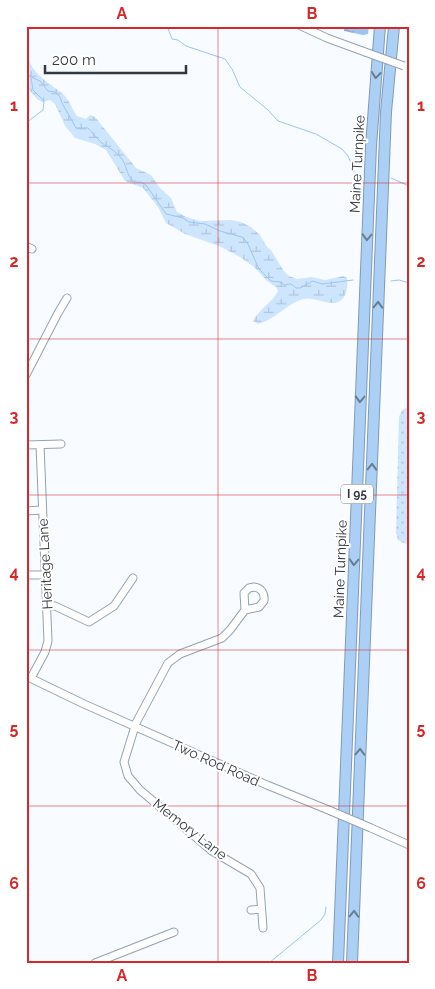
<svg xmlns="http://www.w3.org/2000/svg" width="435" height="989" font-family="Raleway,sans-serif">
<defs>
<pattern id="grass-dots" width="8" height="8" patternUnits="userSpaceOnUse" patternTransform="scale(1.25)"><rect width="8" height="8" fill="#cee5fe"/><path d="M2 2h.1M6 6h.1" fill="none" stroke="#b1c5db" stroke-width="1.8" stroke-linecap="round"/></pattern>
<pattern id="wetland-marsh" width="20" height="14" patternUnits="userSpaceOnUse" patternTransform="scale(1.25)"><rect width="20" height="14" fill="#cee5fe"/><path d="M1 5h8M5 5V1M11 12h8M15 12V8" fill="none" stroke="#b1c5db"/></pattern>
<pattern id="water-ripples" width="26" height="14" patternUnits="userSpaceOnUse" patternTransform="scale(1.25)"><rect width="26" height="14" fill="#9cc6f1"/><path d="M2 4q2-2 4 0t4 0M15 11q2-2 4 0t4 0" fill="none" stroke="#80a2c5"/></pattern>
</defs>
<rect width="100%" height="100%" fill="#f8fbff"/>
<path fill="url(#grass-dots)" d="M408,407L409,544L403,543L398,540L396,533L399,417L402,410Z"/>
<path fill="url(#wetland-marsh)" d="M26,54C33,73 43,79 58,90C68,96 71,107 77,116L86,119L90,115L93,116L96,118L136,168L151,175L160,188L171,198L177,212L186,217L200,221L231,220L241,222L251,227L260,235L267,247L271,250L283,270L289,276L297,279L311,277L325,280L343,276L347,278C348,285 347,299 338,302C327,306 314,296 303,299C286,304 275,320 258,324L253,321C259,309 272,303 278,291L277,288L267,281L254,267L240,257L219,246L185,234L166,223L158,207L143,188L125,181L106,150L95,144L75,138L65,126L55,104L50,100L42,102L37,99L26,86Z"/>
<path fill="url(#water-ripples)" d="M344,26H359L361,29L364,26H369L368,34L363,35L344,31Z"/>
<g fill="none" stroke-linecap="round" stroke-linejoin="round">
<path stroke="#9cc6f1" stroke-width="1" d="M167,26L172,39L178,40L186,46L225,59L232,69L240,87L268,110L278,121L316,134L342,149L348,156L356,175L360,177
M26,69L29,76L40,81L48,91L55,92L60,97L62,103L76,128H88C93,133 97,139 102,143C109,148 116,151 121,158C127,165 126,175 134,182H141L146,185L166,214L183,218L189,222L205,224L220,231L242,237L247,242L259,269L271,281L280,282L285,285C290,283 292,284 296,288H300L313,281L322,284L353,280
M26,123L43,110L44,101L33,90L31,78
M391,178L409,186
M391,281L399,280L409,283
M269,963L321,920L325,914L326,907"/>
<g stroke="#93a2b3" stroke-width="9">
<path id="minor" d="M301,26L327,38L365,52
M26,246L32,249
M26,375L58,313L67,298
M26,445L61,444
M26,511L42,510
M26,575H45
M254,587C261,588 265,593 264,601L259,607L245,610L244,593L249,588Z
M47,605L55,606L89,622L114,606L133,578
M245,610L230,630L222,638L180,654L168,663L136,723L124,762L128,776L140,790L212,851L251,874L260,888L263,928
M26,676L84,704L267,785L331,811
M31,678L45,652L48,641L40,445
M371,828L409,845
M251,910L261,909
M95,963L174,932"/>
</g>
<g stroke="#819bb6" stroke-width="12">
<path id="highway" d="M338,963L371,146L380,26
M352,963L386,112L394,26"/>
</g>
<use href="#minor" stroke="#fff" stroke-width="7"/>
<use href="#highway" stroke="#acd0f5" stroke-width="10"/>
<g stroke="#93a2b3" stroke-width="9" stroke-linecap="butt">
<path id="minor-bridge" d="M365,52L404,66
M331,811L371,828"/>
</g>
<use href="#minor-bridge" stroke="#fff" stroke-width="7"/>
</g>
<defs><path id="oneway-chevron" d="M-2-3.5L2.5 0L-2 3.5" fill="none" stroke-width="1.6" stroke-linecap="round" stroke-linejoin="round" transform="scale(1.25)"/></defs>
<g stroke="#697d91">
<use href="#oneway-chevron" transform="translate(376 75) rotate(96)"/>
<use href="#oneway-chevron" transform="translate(367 237) rotate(92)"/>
<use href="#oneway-chevron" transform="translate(378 305) rotate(-88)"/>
<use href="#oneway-chevron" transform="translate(360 399) rotate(92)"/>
<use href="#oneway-chevron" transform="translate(372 467) rotate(-88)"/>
<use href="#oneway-chevron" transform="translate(354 562) rotate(92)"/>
<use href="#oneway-chevron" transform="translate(360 752) rotate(-88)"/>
<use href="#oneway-chevron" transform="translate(354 914) rotate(-88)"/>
</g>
<path fill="none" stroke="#d62828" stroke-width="1" stroke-opacity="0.55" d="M218,26V963M26,183H409M26,339H409M26,495H409M26,650H409M26,806H409"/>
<g text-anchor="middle" stroke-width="4" stroke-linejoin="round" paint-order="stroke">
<rect fill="#fff" stroke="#707479" stroke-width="1" x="341" y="484.5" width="32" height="19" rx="4"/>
<g font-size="12" font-weight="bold" fill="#323940">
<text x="357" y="498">I 95</text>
</g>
<g font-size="14" fill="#323940" stroke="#fff">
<text transform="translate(357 164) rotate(-87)" y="5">Maine Turnpike</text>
<text transform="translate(45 564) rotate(-93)" y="5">Heritage Lane</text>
<text transform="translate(340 569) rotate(-88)" y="5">Maine Turnpike</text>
<text transform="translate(216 763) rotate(24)" y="5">Two Rod Road</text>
<text transform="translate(190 829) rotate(38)" y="5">Memory Lane</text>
</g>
</g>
<rect width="435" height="989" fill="none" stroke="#ffffff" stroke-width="55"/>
<path d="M45 65v8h141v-8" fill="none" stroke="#323940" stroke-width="2.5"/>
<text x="52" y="65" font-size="15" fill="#323940" stroke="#ffffff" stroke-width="4" paint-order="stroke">200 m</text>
<rect x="28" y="28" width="380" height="934" fill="none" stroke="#d62828" stroke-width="2"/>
<g font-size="16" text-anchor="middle" font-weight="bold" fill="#d62828">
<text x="122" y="19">A</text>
<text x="312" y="19">B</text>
<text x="14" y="111">1</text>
<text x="421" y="111">1</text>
<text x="14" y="267">2</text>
<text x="421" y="267">2</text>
<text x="14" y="422">3</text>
<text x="421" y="422">3</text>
<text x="14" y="578">4</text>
<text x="421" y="578">4</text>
<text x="14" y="734">5</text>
<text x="421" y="734">5</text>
<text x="14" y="889">6</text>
<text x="421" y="889">6</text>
<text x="122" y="981">A</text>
<text x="312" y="981">B</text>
</g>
</svg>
